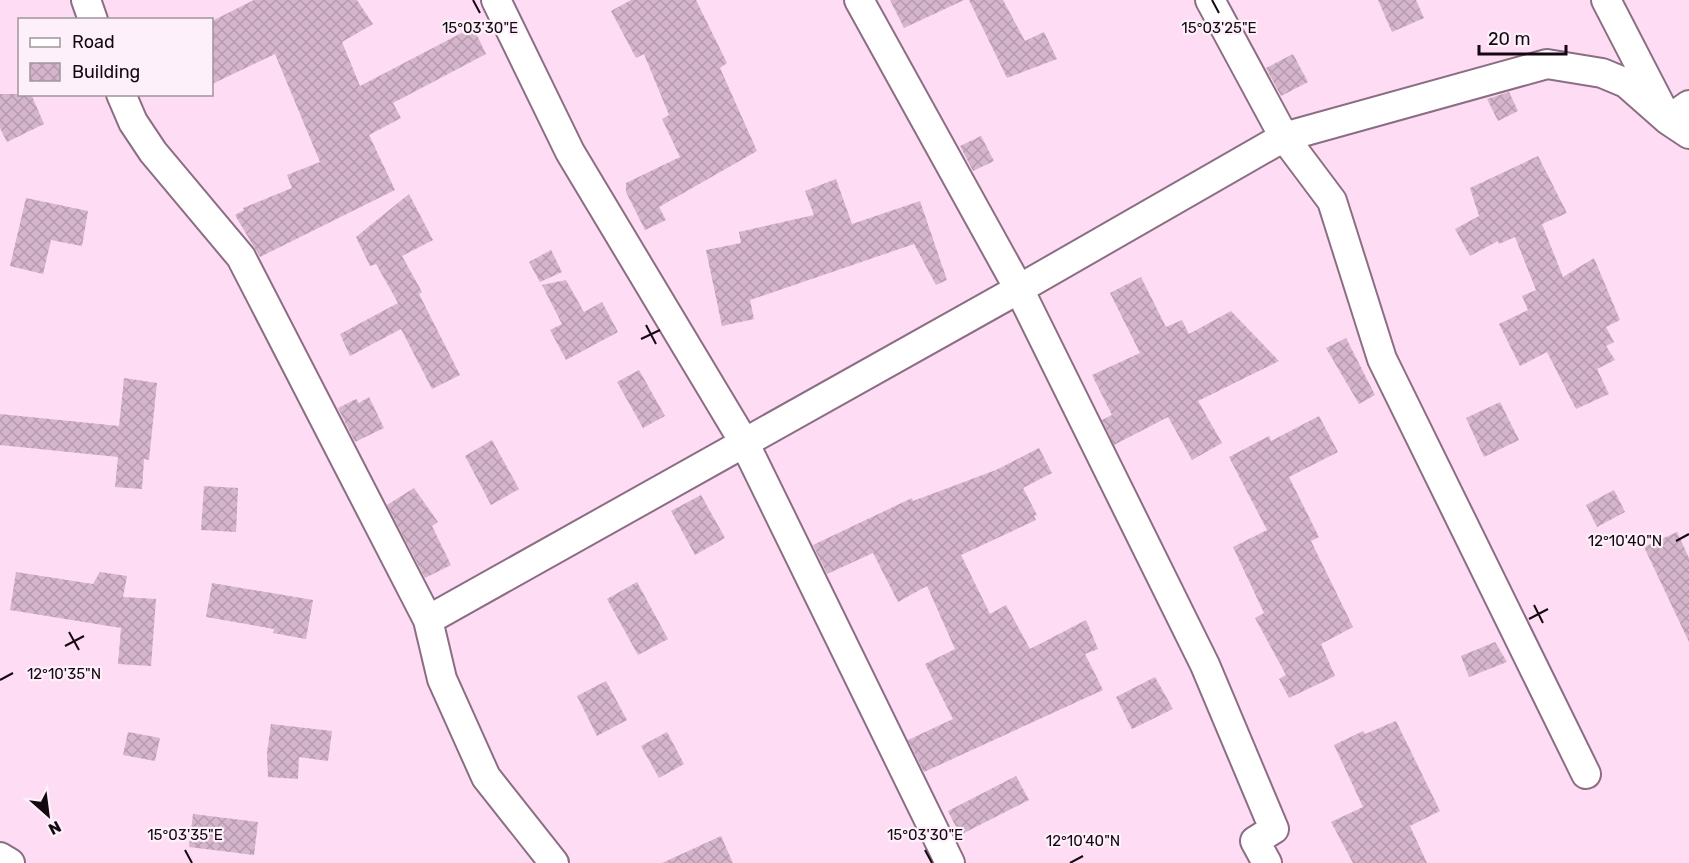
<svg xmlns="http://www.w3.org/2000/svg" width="1689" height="863" font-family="Rubik,sans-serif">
<defs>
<pattern id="building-cross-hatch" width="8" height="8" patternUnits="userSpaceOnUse" patternTransform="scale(1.5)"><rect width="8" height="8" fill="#d5b5cc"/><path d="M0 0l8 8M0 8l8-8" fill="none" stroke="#b69aae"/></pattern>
</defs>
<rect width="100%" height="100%" fill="#fddcf4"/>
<path fill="url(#building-cross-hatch)" d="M254,0H357L373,24L342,42L360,86L473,27L486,54L393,103L401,118L369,135L395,190L260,257L235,215L244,210L243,208L292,188L287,175L320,162L275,54L212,84V21Z
M631,0H696L727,63L720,68L757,151L659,207L666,220L645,230L626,192V183L680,157L662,119L669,115L644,54L636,58L611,11Z
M890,0H964L904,28Z
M969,0H1003L1025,41L1044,32L1057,59L1007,78Z
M1378,0H1416L1424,18L1392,32Z
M1293,54L1308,82L1281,96L1266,68Z
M1509,92L1518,111L1498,121L1487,99Z
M0,94H31L44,124L7,142L0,128Z
M981,136L994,161L973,171L960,146Z
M1538,156L1567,213L1542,224L1563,277L1594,258L1620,320L1606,327L1614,342L1606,346L1615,360L1597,369L1609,394L1576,409L1547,352L1520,366L1499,324L1528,310L1522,296L1536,290L1515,237L1499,244L1498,241L1470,256L1455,229L1479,216L1470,188Z
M836,179L852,224L920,201L947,280L936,285L914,244L750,300L754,319L722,326L706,250L741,243L739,232L814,215L805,191Z
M409,194L433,240L402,256L422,292L419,294L460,375L432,389L401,329L350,356L340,334L398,303L376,264L370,266L356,237Z
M26,198L88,211L82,246L51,240L43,274L10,266Z
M551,250L562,272L540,282L529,262Z
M1141,277L1166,327L1182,320L1189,334L1231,311L1279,361L1198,401L1222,443L1192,460L1168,417L1114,445L1102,420L1112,415L1092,375L1140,353L1110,293Z
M566,280L584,312L602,302L618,332L566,360L550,330L562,324L542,285Z
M1346,338L1375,395L1359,404L1326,348Z
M639,370L665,416L643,428L617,382Z
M124,378L157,383L149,460L144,459L142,489L115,487L118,457L0,445V414L119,426Z
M369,397L384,428L355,442L338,408L356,399L359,403Z
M1500,402L1519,440L1484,457L1466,418Z
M1319,416L1338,452L1289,477L1319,537L1311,541L1353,627L1321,644L1335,676L1289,698L1279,679L1286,675L1255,618L1264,613L1233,547L1267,530L1229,457L1269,436L1271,441Z
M492,440L519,489L491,505L465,456Z
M1039,448L1052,473L1023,488L1037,515L1034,516L1036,520L961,555L990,614L1006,605L1030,649L1086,620L1098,649L1085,654L1103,690L924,772L908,740L953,719L925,664L955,649L927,586L898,602L873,553L827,574L813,545L912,498L913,501L996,470Z
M204,486L238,488L236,532L201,530Z
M414,488L438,522L432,526L451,565L425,578L387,505Z
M1614,490L1625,512L1597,527L1586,505Z
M701,495L725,538L695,555L671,511Z
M1677,532L1689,558V642L1644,547Z
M16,572L93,584L100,572L127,576L123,597L156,599L151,666L118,664L121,628L10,610Z
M637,582L668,639L638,655L607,599Z
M212,583L313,600L306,639L273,633L274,629L206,617Z
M1495,642L1507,662L1469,677L1461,656Z
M1155,677L1173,709L1132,729L1116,697Z
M606,681L627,720L597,736L577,696Z
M1396,721L1440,811L1410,826L1427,863H1353L1331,822L1363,807L1334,745L1363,731L1365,734Z
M271,724L332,731L328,761L299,757L298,779L268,777L267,753Z
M128,732L160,738L155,761L123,755Z
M667,732L684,764L659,778L641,746Z
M1016,776L1029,800L960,835L948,811Z
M193,814L258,822L254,855L189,847Z
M721,836L733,863H662Z"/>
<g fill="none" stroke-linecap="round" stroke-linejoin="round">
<g stroke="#8b6e83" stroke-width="32">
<path id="street" d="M86,0L93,20
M496,0L570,152L744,442L950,863
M859,0L1019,289L1205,665L1274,829L1255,841L1267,863
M1210,0L1284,137L1332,201L1382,359L1586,774
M1606,0L1668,120L1689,105
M121,94L133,122L153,152L241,257L428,620L442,679L486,777L554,863
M428,620L1019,289L1284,137L1547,64L1602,73L1626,83L1668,120L1689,134
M0,857L10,863"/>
</g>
<use href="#street" stroke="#fff" stroke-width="28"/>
</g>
<path fill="none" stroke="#140911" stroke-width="2" d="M473,0L480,13M1212,0L1219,13M646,325L656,344M641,339L660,330M1676,541L1689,534M1534,605L1543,623M1529,619L1548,609M69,632L79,650M65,646L84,636M0,680L13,673M185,850L192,863M925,850L932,863M1070,863L1083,856"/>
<g font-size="15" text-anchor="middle" fill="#140911" stroke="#fdf0fa" stroke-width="4.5" stroke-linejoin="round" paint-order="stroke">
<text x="480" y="33">15°03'30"E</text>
<text x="1219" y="33">15°03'25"E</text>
<text x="1625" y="546">12°10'40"N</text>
<text x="64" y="679">12°10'35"N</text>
<text x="185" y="840">15°03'35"E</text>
<text x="925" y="840">15°03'30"E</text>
<text x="1083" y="846">12°10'40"N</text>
</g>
<rect x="18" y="18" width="195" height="78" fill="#fdf0fa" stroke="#a0949d" stroke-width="1.5"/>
<rect x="30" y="38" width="30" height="9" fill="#ffffff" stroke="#a0949d" stroke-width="1.5"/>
<text x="72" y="48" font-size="18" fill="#140911">Road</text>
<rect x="30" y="63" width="30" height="18" fill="url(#building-cross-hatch)" stroke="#a0949d" stroke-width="1.5"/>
<text x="72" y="78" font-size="18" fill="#140911">Building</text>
<g transform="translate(48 815) rotate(152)" stroke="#fdf0fa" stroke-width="4.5" paint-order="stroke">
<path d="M0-4.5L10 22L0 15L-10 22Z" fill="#140911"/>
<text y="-9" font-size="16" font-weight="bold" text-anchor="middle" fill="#140911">N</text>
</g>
<path d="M1479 45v9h87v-9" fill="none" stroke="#140911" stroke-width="3"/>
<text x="1488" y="45" font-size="18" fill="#140911" stroke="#fdf0fa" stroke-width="4.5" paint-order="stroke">20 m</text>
</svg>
